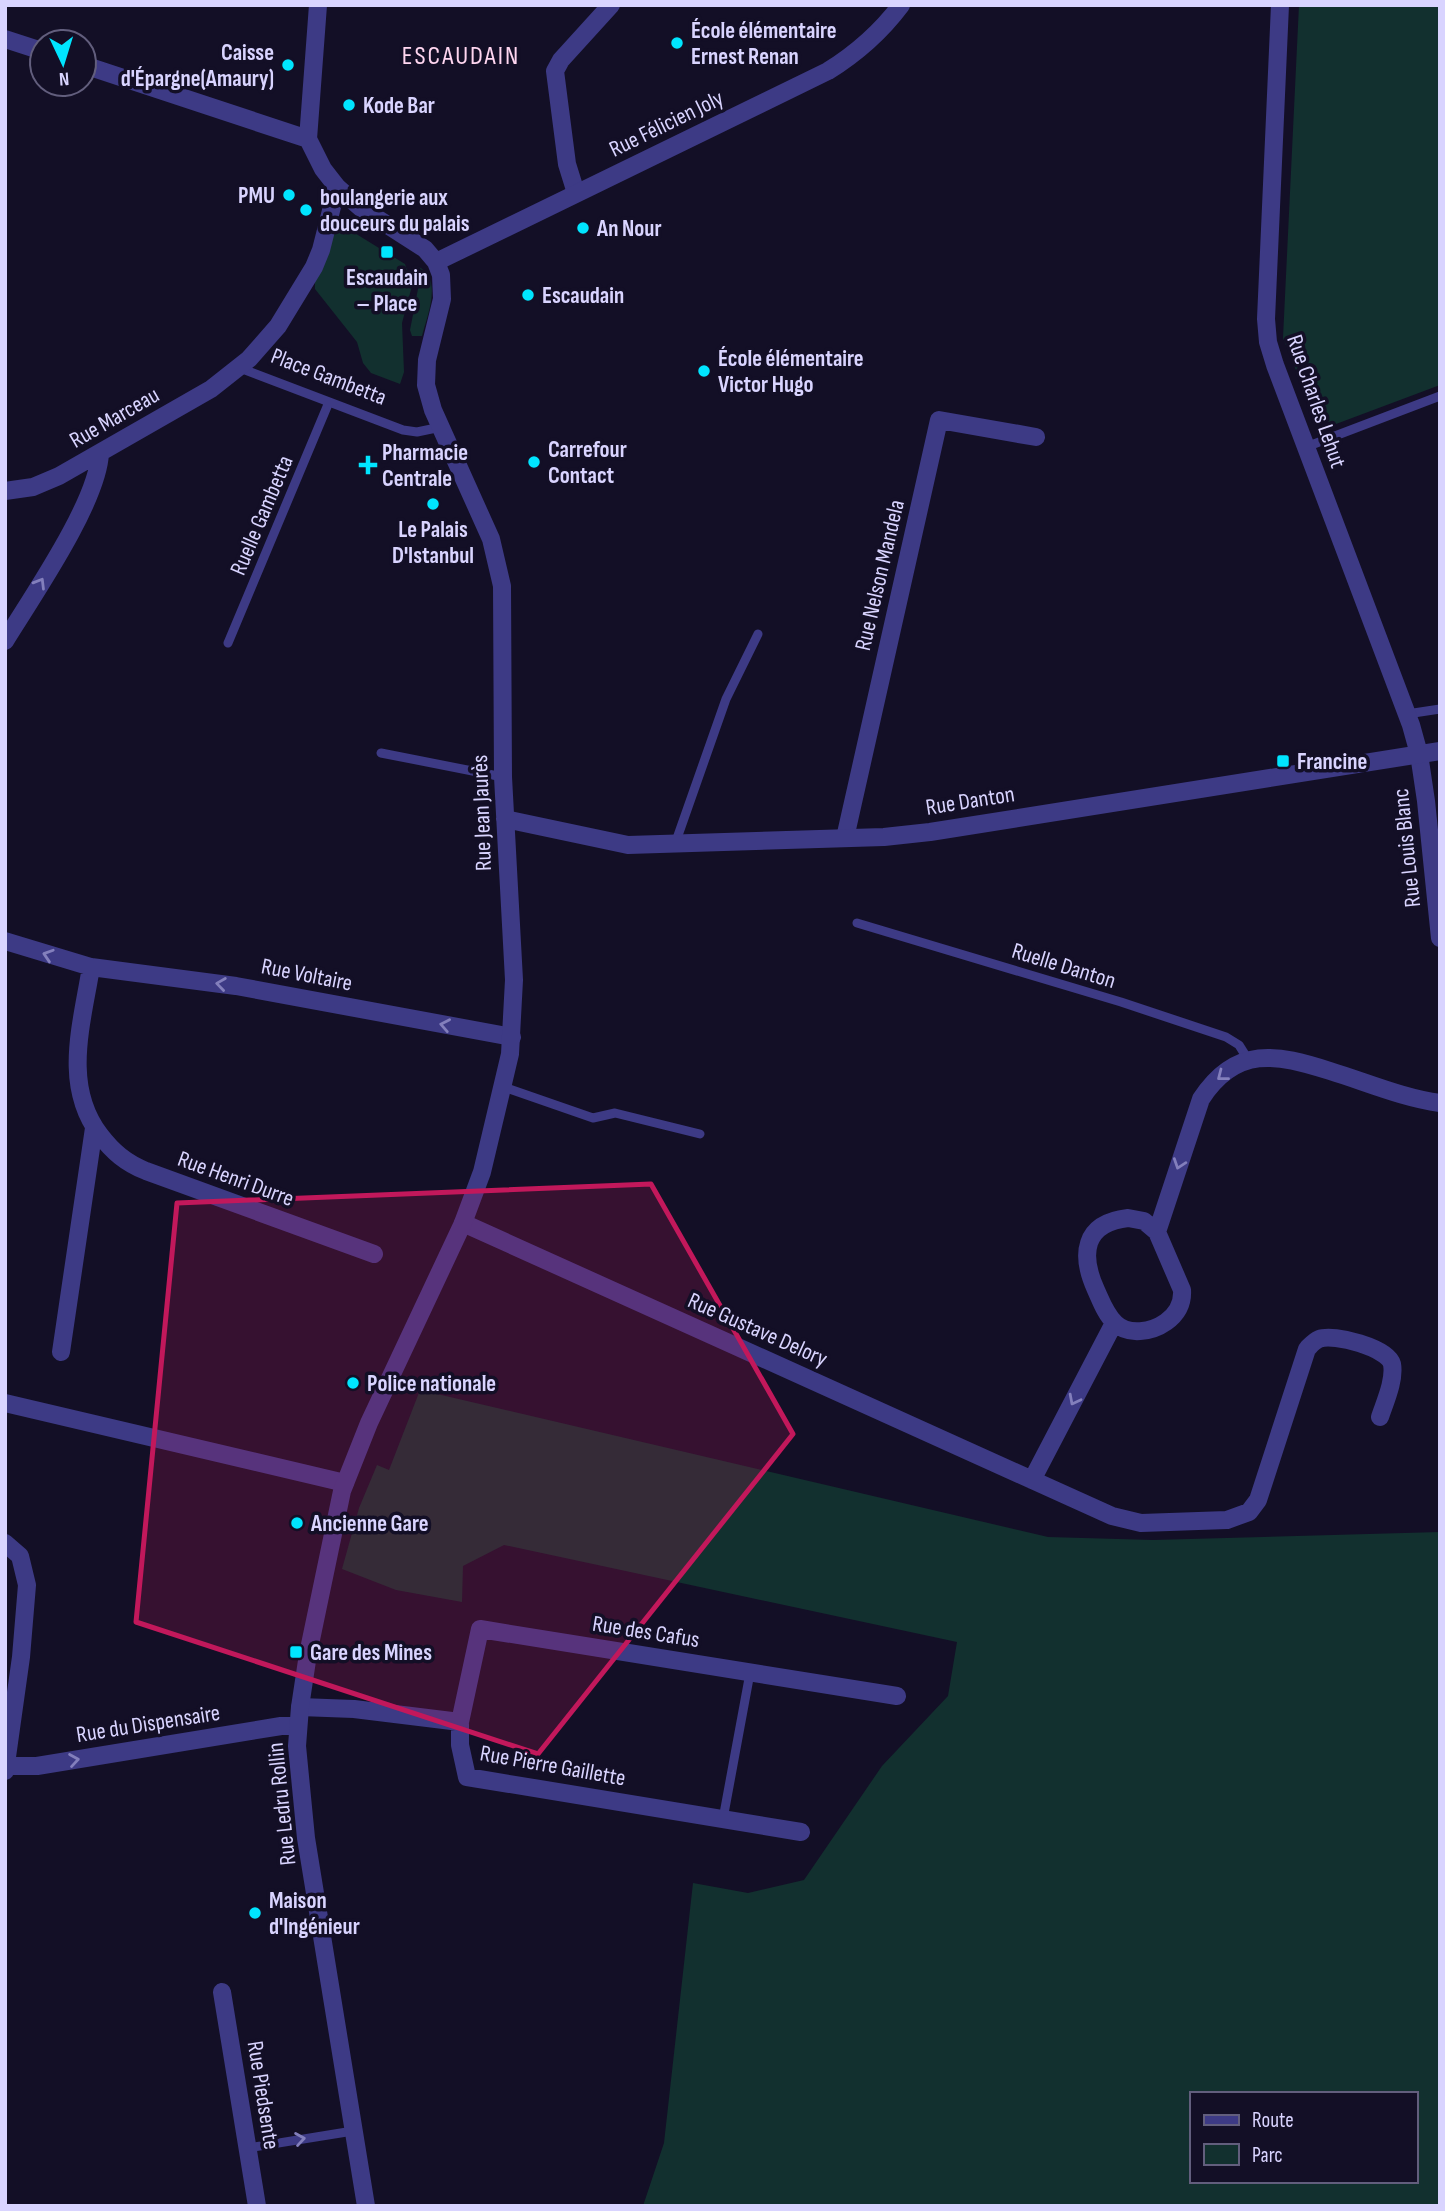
<svg xmlns="http://www.w3.org/2000/svg" width="1445" height="2211" font-family="'Sofia Sans Condensed',sans-serif">
<rect width="100%" height="100%" fill="#130f26"/>
<path fill="#12302f" fill-rule="evenodd" d="M1299,5H1440V385L1320,430L1283,338Z
M340,224L405,264L412,286L402,323L404,372L400,384L371,373L363,363L357,342L315,289V279L336,226Z
M419,267C443,279 427,316 422,336H412L410,330L418,289Z
M420,1390L1048,1537L1153,1540L1440,1532V2206H643L664,2143L693,1883L748,1893L804,1880L882,1766L948,1696L957,1642L504,1545L463,1566L462,1602L396,1590L342,1569L359,1508L377,1465L389,1470ZM1191,2094H1415V2181H1191Z"/>
<g fill="none" stroke-linecap="round" stroke-linejoin="round">
<path stroke="#3d3a85" stroke-width="9" d="M240,368L403,430L417,432L441,427
M1306,447L1440,396
M228,643L329,402
M1407,714L1440,709
M381,753L503,777
M675,844L726,699L758,634
M857,923L1121,1002L1226,1037L1239,1045L1249,1061
M504,1087L593,1118L615,1113L700,1134
M723,1819L750,1673
M248,2148L353,2131"/>
<path stroke="#3d3a85" stroke-width="18" d="M576,193L567,164L555,71L561,60L611,5
M5,491L33,487L59,476L211,389L249,359L278,326L314,267L321,250L337,187
M5,641C32,597 98,502 100,453
M1419,754L1426,801L1440,938
M845,838L939,420L1036,437
M5,941L91,967L236,986L512,1037
M91,967C82,1024 62,1085 100,1135C113,1152 126,1163 146,1171L374,1254
M1128,1218L1144,1221L1157,1232L1182,1290C1183,1304 1177,1314 1166,1322C1152,1332 1128,1336 1115,1323C1106,1315 1101,1301 1096,1290C1080,1255 1083,1223 1128,1218Z
M463,1223L1112,1516L1141,1523L1227,1520L1249,1512L1258,1500L1307,1349C1311,1345 1314,1341 1319,1339C1334,1333 1388,1348 1392,1364C1395,1380 1385,1402 1380,1417
M1157,1232L1201,1099C1236,1045 1277,1054 1330,1071C1366,1082 1403,1098 1440,1103
M61,1352L94,1128
M5,1403L345,1483
M1032,1480L1114,1323
M5,1543L20,1556L27,1585L21,1657L5,1771
M300,1707L354,1709L460,1722V1745L467,1777L801,1832
M460,1722L480,1629L897,1696
M5,1766H37L281,1726H298
M222,1992L257,2206"/>
<path stroke="#3d3a85" stroke-width="18" d="M1280,5L1266,319L1268,342L1275,365L1411,725L1419,754
M5,39L42,51
M84,65L308,139
M308,139L323,169L337,187L361,208L425,249L436,262L441,275L442,299L427,360L426,385L433,410L491,539L502,586L503,777L514,980L510,1054L482,1172L463,1223L369,1423L342,1491L308,1654L300,1707L297,1746L306,1838L366,2206
M308,139L318,5
M436,262L828,71C857,53 880,33 901,5
M505,819L628,845L884,837L930,832L1440,751"/>
</g>
<defs><path id="oneway-chevron" d="M-2-3.5L2.5 0L-2 3.5" fill="none" stroke-width="1.6" stroke-linecap="round" stroke-linejoin="round" transform="scale(1.75)"/></defs>
<g stroke="#837fbc">
<use href="#oneway-chevron" transform="translate(40 583) rotate(-59)"/>
<use href="#oneway-chevron" transform="translate(48 955) rotate(-162)"/>
<use href="#oneway-chevron" transform="translate(221 984) rotate(-172)"/>
<use href="#oneway-chevron" transform="translate(445 1025) rotate(-169)"/>
<use href="#oneway-chevron" transform="translate(1222 1076) rotate(142)"/>
<use href="#oneway-chevron" transform="translate(1179 1164) rotate(109)"/>
<use href="#oneway-chevron" transform="translate(1074 1400) rotate(117)"/>
<use href="#oneway-chevron" transform="translate(74 1760) rotate(-9)"/>
<use href="#oneway-chevron" transform="translate(300 2139) rotate(-9)"/>
</g>
<path fill="#c2185b" fill-opacity="0.2" stroke="#c2185b" stroke-width="5" stroke-linejoin="round" d="M651,1184L793,1434L538,1754L136,1622L177,1203Z"/>
<g fill="#00e5ff" stroke="#130f26" stroke-width="2.5">
<circle cx="677" cy="43" r="7"/>
<circle cx="288" cy="65" r="7"/>
<circle cx="349" cy="105" r="7"/>
<circle cx="289" cy="195" r="7"/>
<circle cx="306" cy="210" r="7"/>
<circle cx="583" cy="228" r="7"/>
<rect x="380" y="245" width="14" height="14" rx="3.5"/>
<circle cx="528" cy="295" r="7"/>
<circle cx="704" cy="371" r="7"/>
<circle cx="534" cy="462" r="7"/>
<path d="M364.5 454.5h7v7h7v7h-7v7h-7v-7h-7v-7h7z"/>
<circle cx="433" cy="504" r="7"/>
<rect x="1276" y="754" width="14" height="14" rx="3.5"/>
<circle cx="353" cy="1383" r="7"/>
<circle cx="297" cy="1523" r="7"/>
<rect x="289" y="1645" width="14" height="14" rx="3.5"/>
<circle cx="255" cy="1913" r="7"/>
</g>
<g text-anchor="middle" stroke-width="7" stroke-linejoin="round" paint-order="stroke">
<g font-size="23" font-weight="bold" fill="#d9d4ff" stroke="#130f26" text-anchor="start">
<text x="691" y="38">École élémentaire<tspan x="691" dy="26">Ernest Renan</tspan></text>
<text x="274" y="60" text-anchor="end">Caisse<tspan x="274" dy="26">d'Épargne(Amaury)</tspan></text>
<text x="363" y="113">Kode Bar</text>
<text x="275" y="203" text-anchor="end">PMU</text>
<text x="320" y="205">boulangerie aux<tspan x="320" dy="26">douceurs du palais</tspan></text>
<text x="597" y="236">An Nour</text>
<text x="387" y="285" text-anchor="middle">Escaudain<tspan x="387" dy="26">– Place</tspan></text>
<text x="542" y="303">Escaudain</text>
<text x="718" y="366">École élémentaire<tspan x="718" dy="26">Victor Hugo</tspan></text>
<text x="548" y="457">Carrefour<tspan x="548" dy="26">Contact</tspan></text>
<text x="382" y="460">Pharmacie<tspan x="382" dy="26">Centrale</tspan></text>
<text x="433" y="537" text-anchor="middle">Le Palais<tspan x="433" dy="26">D'Istanbul</tspan></text>
<text x="1297" y="769">Francine</text>
<text x="367" y="1391">Police nationale</text>
<text x="311" y="1531">Ancienne Gare</text>
<text x="310" y="1660">Gare des Mines</text>
<text x="269" y="1908">Maison<tspan x="269" dy="26">d'Ingénieur</tspan></text>
</g>
<g font-size="23" fill="#d9d4ff" stroke="#130f26">
<text transform="translate(666 123) rotate(-26)" y="8">Rue Félicien Joly</text>
<text transform="translate(329 376) rotate(21)" y="8">Place Gambetta</text>
<text transform="translate(1317 401) rotate(71)" y="8">Rue Charles Lehut</text>
<text transform="translate(114 417) rotate(-30)" y="8">Rue Marceau</text>
<text transform="translate(261 515) rotate(-67)" y="8">Ruelle Gambetta</text>
<text transform="translate(879 575) rotate(-77)" y="8">Rue Nelson Mandela</text>
<text transform="translate(970 800) rotate(-9)" y="8">Rue Danton</text>
<text transform="translate(481 813) rotate(-92)" y="8">Rue Jean Jaurès</text>
<text transform="translate(1406 848) rotate(-96)" y="8">Rue Louis Blanc</text>
<text transform="translate(1064 965) rotate(17)" y="8">Ruelle Danton</text>
<text transform="translate(307 974) rotate(11)" y="8">Rue Voltaire</text>
<text transform="translate(236 1178) rotate(20)" y="8">Rue Henri Durre</text>
<text transform="translate(758 1329) rotate(24)" y="8">Rue Gustave Delory</text>
<text transform="translate(646 1631) rotate(9)" y="8">Rue des Cafus</text>
<text transform="translate(148 1723) rotate(-9)" y="8">Rue du Dispensaire</text>
<text transform="translate(553 1765) rotate(10)" y="8">Rue Pierre Gaillette</text>
<text transform="translate(281 1804) rotate(-96)" y="8">Rue Ledru Rollin</text>
<text transform="translate(264 2095) rotate(81)" y="8">Rue Piedsente</text>
</g>
<g font-size="26" letter-spacing="2" fill="#ffd6f0" stroke="#130f26">
<text x="461" y="64">ESCAUDAIN</text>
</g>
</g>
<rect width="1445" height="2211" fill="none" stroke="#d9d4ff" stroke-width="14"/>
<rect x="1190" y="2092" width="228" height="91" fill="#130f26" stroke="#625e7d" stroke-width="2"/>
<rect x="1204" y="2115" width="35" height="10" fill="#3d3a85" stroke="#625e7d" stroke-width="2"/>
<text x="1252" y="2127" font-size="21" fill="#d9d4ff">Route</text>
<rect x="1204" y="2144" width="35" height="21" fill="#12302f" stroke="#625e7d" stroke-width="2"/>
<text x="1252" y="2162" font-size="21" fill="#d9d4ff">Parc</text>
<g transform="translate(63 63) rotate(176)"><circle r="33" fill="#130f26" stroke="#625e7d" stroke-width="2"/>
<path d="M0-5L12 26L0 18L-12 26Z" fill="#00e5ff"/>
<text y="-10" font-size="19" font-weight="bold" text-anchor="middle" fill="#d9d4ff">N</text>
</g>
</svg>
